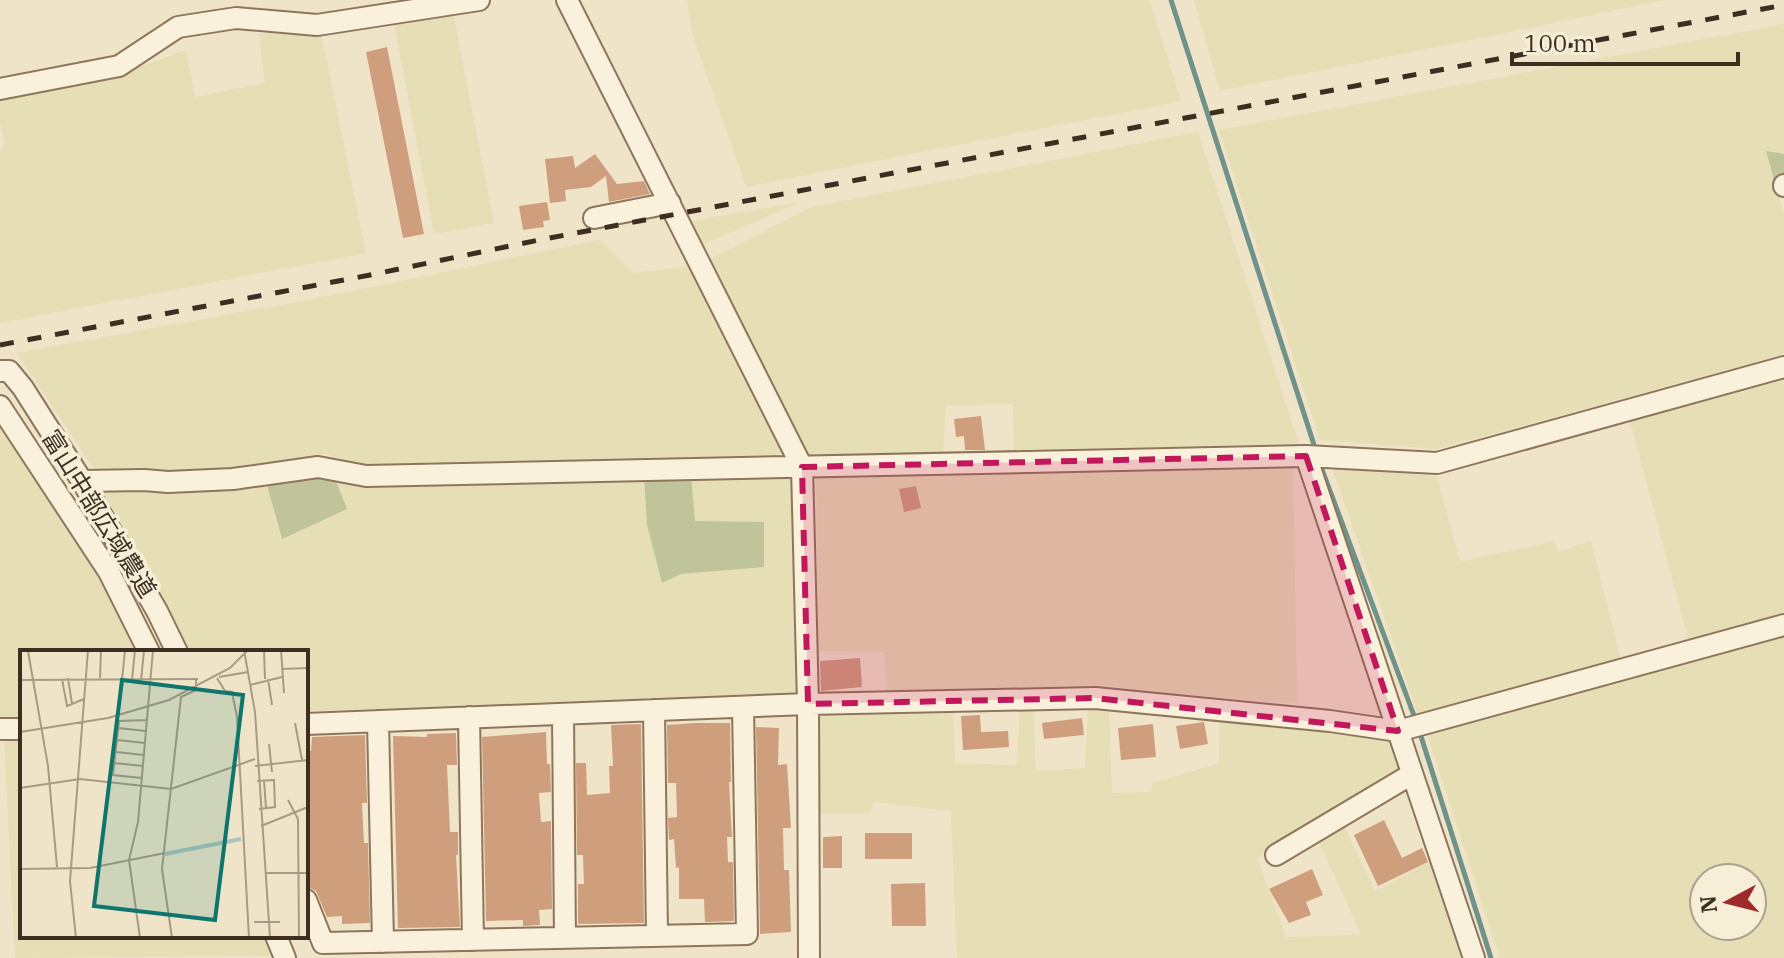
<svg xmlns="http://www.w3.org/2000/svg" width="1784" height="958" font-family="'IBM Plex Serif','Noto Sans JP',serif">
<rect width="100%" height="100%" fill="#f0e4c8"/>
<path fill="#e6deb5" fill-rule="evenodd" d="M687,0H1150L1181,101L746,187L693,36Z
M1194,0H1666L1220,91Z
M453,12L494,223L434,234L394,23Z
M1784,24V154L1766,152L1784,215V354L1437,449L1320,440L1219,130Z
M320,28L366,253L0,323V150L5,145L0,122V99L55,91L125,72L186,50L195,97L265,83L259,34Z
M1198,132L1299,444L1014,451L1013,404L946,406L943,454L807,457L707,261L811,207Z
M800,202L699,246L686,222Z
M600,240L633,273L691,266L782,451L776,458L368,467L325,454L252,467L173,473L96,472L17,353L307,300Z
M1784,380V615L1689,642L1630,421Z
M0,425L109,592L139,652H22V717H0Z
M1293,463L1297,704L1091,687L887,695L884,652L818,651L816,471Z
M1332,468L1437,476L1460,562L1554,541L1558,552L1591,541L1621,659L1419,717Z
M785,472L795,478L799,698L306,711V652H185L95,492L266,482L281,539L333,474L644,475L647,525L662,582L681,574L764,566L695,521L691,475Z
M1784,635V958H1500L1427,734ZM1704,878H1752V926H1704Z
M1020,706L1033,708L1036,771L1085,768L1088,707H1109L1112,793L1151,792L1153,783L1219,763L1220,717L1392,736L1402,770L1307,824L1257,858L1286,937L1361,935L1317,837L1343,824L1375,891L1433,860L1466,958H957L951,811L874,802L870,813L819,814L816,715L953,708L955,763L1017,765Z
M4,736H22V936H267L275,956L15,958Z"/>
<path fill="#bfc49a" d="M1766,151L1784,154V188L1776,187Z
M333,474L347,509L282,539L266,482Z
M644,475H691L695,521L764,522V567L681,574L662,583L647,525Z"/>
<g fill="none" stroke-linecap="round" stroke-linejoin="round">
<path stroke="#6f938a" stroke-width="5" d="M1171,0L1316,451
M1320,464L1416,721
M1419,730L1491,958"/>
</g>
<path fill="#cf9f7d" d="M387,47L424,234L403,238L366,52Z
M595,154L617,184L644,181L650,194L609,202L606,176L591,187L565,190L566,201L550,203L545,159L573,156L575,168Z
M547,202L550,220L543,221L544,227L523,230L519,206Z
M981,416L985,450H965L964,436L956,437L954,419Z
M916,486L921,508L904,512L899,489Z
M860,658L862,687L821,691L820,661Z
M980,715L981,732L1008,731L1009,747L963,750L961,716Z
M1082,718L1084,735L1044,739L1042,723Z
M1204,722L1208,744L1180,749L1176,726Z
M694,723H730L731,782H729L732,837H727L728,862H733L734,921L705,922L704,899H679V867L676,868L674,839L669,840L668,818L677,817L676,783H668L667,725Z
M641,724L644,923L578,924V884H584L583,855H577L576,763H586L587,795L610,793L609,766H613L611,725Z
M1153,724L1156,757L1121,760L1118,728Z
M756,727L779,728L778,765L787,764L791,828H783L784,870H789L791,932L760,934Z
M546,732L547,764H550L551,792L539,793L541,822L551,821L552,909L539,910L540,925L523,926V920L486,921L482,737Z
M456,733L457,765H447L450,832H458V855H456L460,927L398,928L393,736L427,737V734Z
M365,735L367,803H362L364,843H368L370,923L342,924V916L327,917L316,891L308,887L306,751H311L312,737Z
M1384,820L1402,858L1422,848L1428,862L1378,886L1354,835Z
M865,833H912V859H865Z
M842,836V868H823V837Z
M1312,869L1323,895L1306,902L1311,915L1289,923L1269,889Z
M925,883L926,926H892L891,884Z"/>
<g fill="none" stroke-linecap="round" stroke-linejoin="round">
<g stroke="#8d765c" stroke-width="24">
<path id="minor" d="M567,0L802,467L808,704L809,958
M0,89L119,66L178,27L236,18L317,25L479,0
M1784,185V186
M594,218L670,203
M0,371H9L23,388L82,481L144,480L168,482L233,479L318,467L366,476L1306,456L1437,463L1784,367
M0,406L109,572L149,652
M1306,456L1474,958
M82,481L157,611L177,652
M654,710L657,936
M563,714L565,938
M469,717L473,940
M378,721L383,942
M306,724L808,704L1095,698L1330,721L1398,731L1784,625
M0,729H22
M1276,855L1412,774
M306,900L323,943L747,934L743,707
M276,936L285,958"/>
</g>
<use href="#minor" stroke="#faf1dc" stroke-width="20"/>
<path stroke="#3d2e20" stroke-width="5" stroke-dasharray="14 14" stroke-linecap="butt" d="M0,345L370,275L539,240L1784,5"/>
</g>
<path fill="#c2185b" fill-opacity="0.2" stroke="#c2185b" stroke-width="6" stroke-dasharray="16 10" stroke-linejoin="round" d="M1306,456L1398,731L1095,698L808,704L802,467Z"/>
<g text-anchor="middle" stroke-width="7" stroke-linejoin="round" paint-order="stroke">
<g font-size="24" fill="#3d2e20" stroke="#f7eed8">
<text transform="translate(99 514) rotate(58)" y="8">富山中部広域農道</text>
</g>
</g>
<g transform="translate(20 650)">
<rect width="288" height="288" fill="#f0e4c8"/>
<path fill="none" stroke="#a9c4bc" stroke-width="4" d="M145,204L221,189"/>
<path fill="none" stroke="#a89b85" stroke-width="2" d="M224,0L235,62L250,288M244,0L245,29M261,0L264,43M8,1L28,116L37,217M262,19L288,18M199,27L228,22M48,28L52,54M80,28L81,0M197,28L205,41L212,42L217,67L229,288M42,29L47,56L64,49M248,29L252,55M0,30L178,29M102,30L105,0M112,30L115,0M121,31L124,0M230,35L262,27M275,73L282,110M98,78L126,81M0,82L88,68L149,50L210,18L228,0M97,90L125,93M249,94L252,122M96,102L124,105M94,113L123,116M235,116L288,110M122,128L93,125L99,71L127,70M237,131L254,130L255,157L239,159M244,131L246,158M0,138L60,129L151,139L235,109M268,150L278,169L279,288M241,176L288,157M0,219L70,218L145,203M245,223H288M234,272H260M56,288L50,231L68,0M120,288L109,210L118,172L133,0M152,288L142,219L161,47L176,40V30"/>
<path fill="#0f766e" fill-opacity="0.15" stroke="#0f766e" stroke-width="4" d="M102,30L223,45L195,270L74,256Z"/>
<rect width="288" height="288" fill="none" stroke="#3d2e20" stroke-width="4"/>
</g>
<g transform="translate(1728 902) rotate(263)"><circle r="38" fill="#f7eed8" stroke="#ada18e" stroke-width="2"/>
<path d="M0-6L14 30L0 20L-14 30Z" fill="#9e2a2b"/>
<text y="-12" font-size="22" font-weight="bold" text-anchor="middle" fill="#3d2e20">N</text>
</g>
<path d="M1512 52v12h226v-12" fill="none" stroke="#3d2e20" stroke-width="4"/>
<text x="1524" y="52" font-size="24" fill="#3d2e20" stroke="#f7eed8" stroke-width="6" paint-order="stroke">100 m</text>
</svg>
